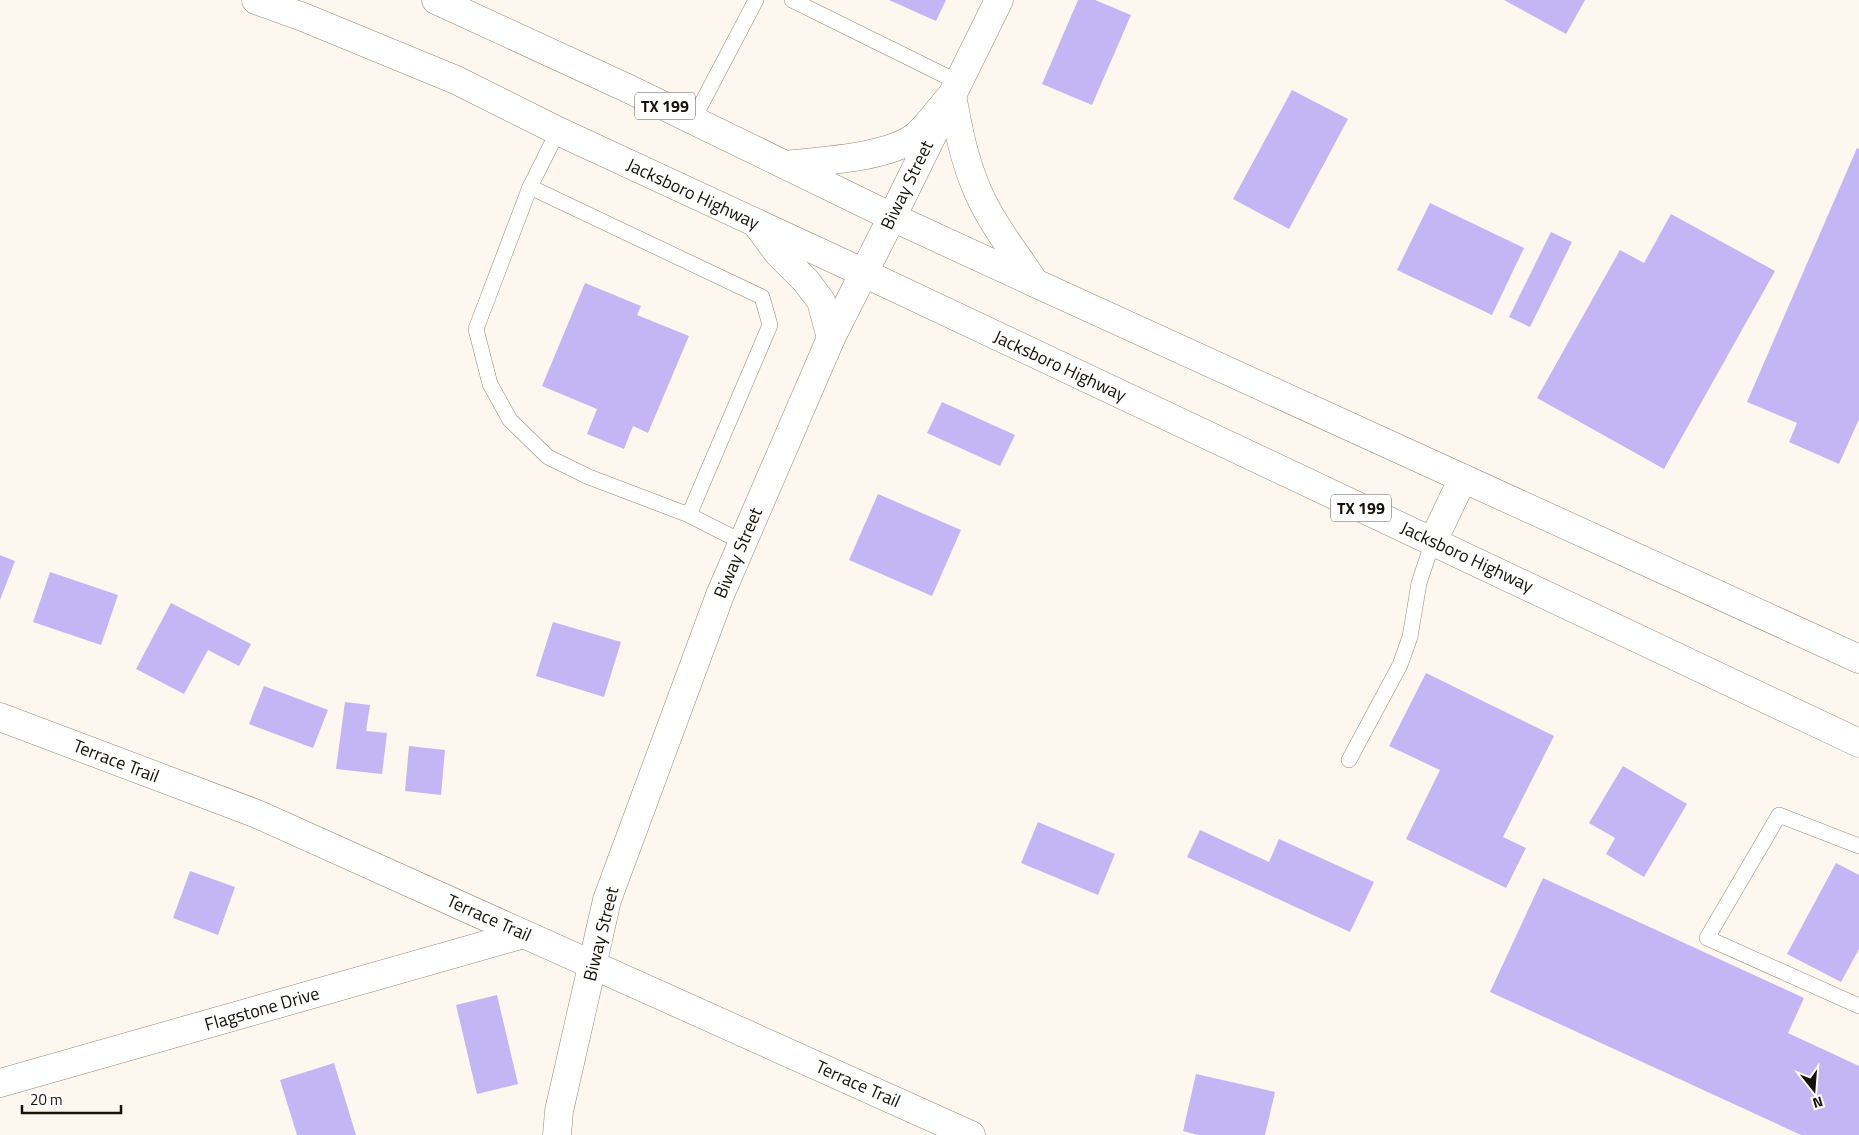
<svg xmlns="http://www.w3.org/2000/svg" width="1859" height="1135" font-family="'Titillium Web',sans-serif">
<rect width="100%" height="100%" fill="#fdf7ef"/>
<path fill="#c4b5f5" d="M889,0H946L936,21Z
M1078,0H1095L1131,15L1092,105L1042,84Z
M1504,0H1585L1566,34Z
M1292,90L1348,119L1289,229L1233,199Z
M1857,148L1859,149V419L1839,464L1789,442L1797,423L1747,402Z
M1430,203L1524,248L1492,315L1397,270Z
M1671,214L1775,271L1664,469L1537,398L1620,250L1644,263Z
M1551,232L1572,242L1530,327L1509,317Z
M585,283L641,306L637,315L689,336L648,433L633,426L624,449L587,434L597,409L542,386Z
M942,402L1015,435L1000,466L927,433Z
M878,494L961,530L932,596L849,560Z
M0,555L15,561L0,600Z
M50,572L118,595L101,645L33,622Z
M171,603L251,644L239,666L208,650L184,694L136,669Z
M553,622L621,642L604,697L536,676Z
M1426,673L1554,736L1503,837L1526,848L1506,888L1406,839L1440,770L1389,746Z
M264,686L328,710L313,748L249,724Z
M345,702L370,705L366,731L387,733L382,774L336,769Z
M409,746L445,750L441,795L405,791Z
M1623,766L1687,804L1644,877L1606,854L1615,838L1589,823Z
M1038,822L1115,854L1098,895L1021,863Z
M1200,830L1269,862L1279,839L1374,882L1350,932L1187,857Z
M1836,863L1859,875V949L1841,982L1787,954Z
M190,871L235,887L218,935L173,918Z
M1543,878L1804,998L1788,1033L1859,1066V1135H1801L1490,992Z
M497,995L518,1084L477,1094L456,1005Z
M334,1063L356,1135H297L280,1080Z
M1196,1074L1275,1092L1265,1135H1198L1183,1131Z"/>
<g fill="none" stroke-linecap="round" stroke-linejoin="round">
<g stroke="#958876" stroke-width="16">
<path id="service" d="M792,0L958,82
M693,120L756,0
M558,131L530,187L476,329L490,384L510,420L548,457L589,477L689,515L742,542
M530,187L762,297L770,325L689,515
M1349,760L1400,665L1410,637L1419,583L1433,541
M1859,846L1779,815L1707,938L1859,1006"/>
</g>
<g stroke="#958876" stroke-width="29">
<path id="minor" d="M892,217L999,0
M0,717L257,814L971,1135
M0,1083L524,934"/>
</g>
<g stroke="#958876" stroke-width="29">
<path id="tertiary" d="M557,1135L559,1111L607,900L720,595L831,338L892,217"/>
</g>
<g stroke="#958876" stroke-width="29">
<path id="primary" d="M256,0L303,17L456,80L558,131L847,265L1859,743
M436,0L627,88L892,217L1035,283L1859,659
M952,95C958,128 964,160 978,192C992,224 1016,254 1035,283
M785,165C820,161 888,158 916,136C929,125 940,108 952,95
M758,226L779,254L806,281L821,301L831,338
M1433,541L1463,478"/>
</g>
<use href="#service" stroke="#fff" stroke-width="15"/>
<use href="#minor" stroke="#fff" stroke-width="28"/>
<use href="#tertiary" stroke="#fff" stroke-width="28"/>
<use href="#primary" stroke="#fff" stroke-width="28"/>
</g>
<g text-anchor="middle" stroke-width="5" stroke-linejoin="round" paint-order="stroke">
<g fill="#fff" stroke="#5b5853" stroke-width="1">
<rect x="635" y="92.5" width="60" height="27" rx="4"/>
<rect x="1331" y="494.5" width="60" height="27" rx="4"/>
</g>
<g font-size="16" font-weight="bold" fill="#151009">
<text x="665" y="112">TX 199</text>
<text x="1361" y="514">TX 199</text>
</g>
<g font-size="18" fill="#151009" stroke="#fff">
<text transform="translate(907 185) rotate(-64)" y="6">Biway Street</text>
<text transform="translate(693 194) rotate(25)" y="6">Jacksboro Highway</text>
<text transform="translate(1060 366) rotate(25)" y="6">Jacksboro Highway</text>
<text transform="translate(738 553) rotate(-67)" y="6">Biway Street</text>
<text transform="translate(1467 557) rotate(25)" y="6">Jacksboro Highway</text>
<text transform="translate(116 761) rotate(21)" y="6">Terrace Trail</text>
<text transform="translate(489 918) rotate(24)" y="6">Terrace Trail</text>
<text transform="translate(601 934) rotate(-76)" y="6">Biway Street</text>
<text transform="translate(262 1009) rotate(-16)" y="6">Flagstone Drive</text>
<text transform="translate(858 1084) rotate(24)" y="6">Terrace Trail</text>
</g>
</g>
<g transform="translate(1814 1090) rotate(163)" stroke="#ffffff" stroke-width="4" paint-order="stroke">
<path d="M0-4L9 19L0 12L-9 19Z" fill="#151009"/>
<text y="-8" font-size="14" font-weight="bold" text-anchor="middle" fill="#151009">N</text>
</g>
<path d="M22 1105v8h99v-8" fill="none" stroke="#151009" stroke-width="2.5"/>
<text x="30" y="1105" font-size="15" fill="#151009" stroke="#ffffff" stroke-width="4" paint-order="stroke">20 m</text>
</svg>
